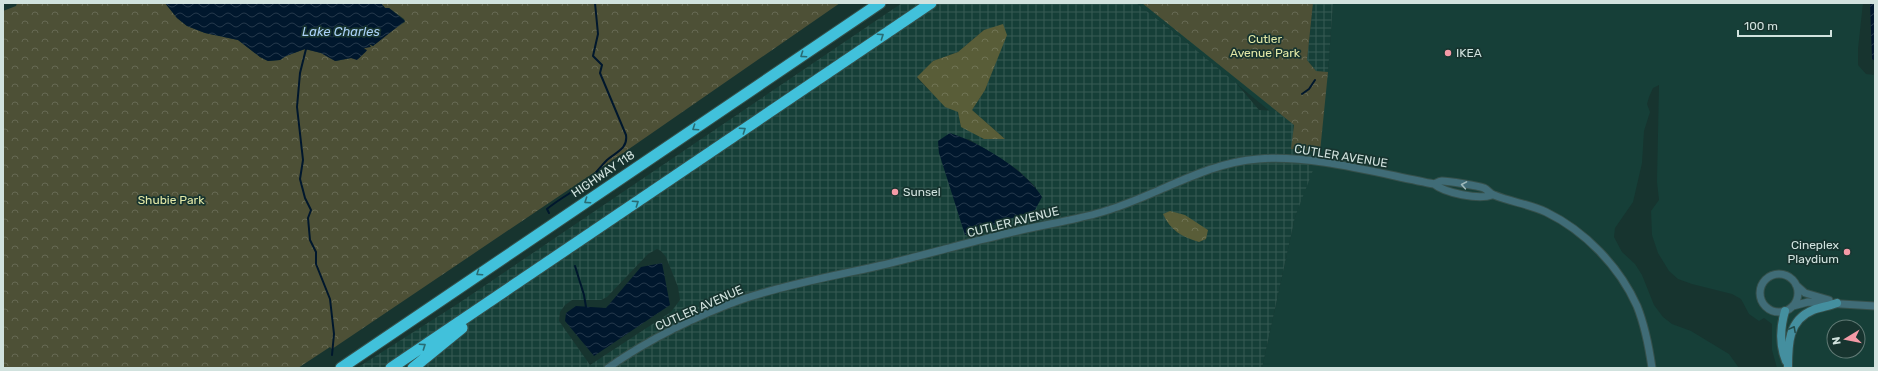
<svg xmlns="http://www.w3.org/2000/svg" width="1878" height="371" font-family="Rubik,sans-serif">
<defs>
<pattern id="industrial-grid" width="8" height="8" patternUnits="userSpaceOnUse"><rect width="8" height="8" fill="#163f38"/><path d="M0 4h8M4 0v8" fill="none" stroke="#375a54"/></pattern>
<pattern id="forest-crowns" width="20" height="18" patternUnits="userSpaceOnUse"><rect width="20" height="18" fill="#595d38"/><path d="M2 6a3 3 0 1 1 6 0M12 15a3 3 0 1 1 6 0" fill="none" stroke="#707454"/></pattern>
<pattern id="park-crowns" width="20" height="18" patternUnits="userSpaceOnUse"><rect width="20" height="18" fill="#4d5036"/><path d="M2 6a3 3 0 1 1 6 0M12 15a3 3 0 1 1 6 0" fill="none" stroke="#666953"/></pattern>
<pattern id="water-waves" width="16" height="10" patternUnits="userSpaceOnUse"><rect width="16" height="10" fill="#00172d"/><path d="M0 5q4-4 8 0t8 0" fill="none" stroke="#24384b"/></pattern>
</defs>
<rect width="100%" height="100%" fill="#17342f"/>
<path fill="#163f38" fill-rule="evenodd" d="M1136,3H1313L1307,60L1328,72L1333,3H1863L1858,49V65L1866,74L1875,75V368H1777L1772,350V324L1764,318L1759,321L1749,314L1741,299L1732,294L1692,284L1678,279L1669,271L1658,253L1652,235L1651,211L1659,200L1657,182L1659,85L1653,88L1649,97L1647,104L1650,112L1644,131L1642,163L1633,202L1615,228L1614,237L1622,252L1635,264L1642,275L1654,305L1663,317L1672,324L1691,331L1729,354L1739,368H1262L1295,217L1319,152L1174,32ZM1834,327H1858V351H1834Z"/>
<path fill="url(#industrial-grid)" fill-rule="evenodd" d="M902,3H1136L1174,32L1236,83L1259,110L1276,111L1294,125L1292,149L1320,152L1295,217L1262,368H357L459,303ZM984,30L995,63L985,90L972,110L1005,139L961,127L958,112L932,93L917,78L933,61L958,52ZM969,139L1017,169L1036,187L1035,210L1018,217L939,154L938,141ZM657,249L661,251L666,257L678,287L680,300L671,312L590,365L559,321L560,312L565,305L572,300H601L607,297L648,254Z
M1313,3H1333L1328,72L1316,71L1307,60Z"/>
<path fill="url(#forest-crowns)" d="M1003,24L1007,35L985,90L972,110L1005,139H984L961,127L958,112L945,107L917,77L933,61L958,52L984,30Z
M1170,211L1185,215L1208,230L1206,239L1199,242C1182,237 1170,230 1163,214Z"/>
<path fill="url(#park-crowns)" d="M17,3H165L177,18L187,26L205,33L238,40L260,57L268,61L280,60L286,56L305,49L321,53L336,61L351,58L358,59L361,55L365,52L366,49H363L370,46L368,44L373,46L392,30L405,22L404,19L389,8H385L381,3H840L626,151L332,349L330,347L298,368H3V11L16,6Z
M1142,3H1313L1307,60L1316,71L1328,72L1320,152L1291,149L1294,125Z"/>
<path fill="url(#water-waves)" d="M165,3H381L385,8H389L405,21L373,46L369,44L371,47L365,48L364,49L367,50C366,52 359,58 357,60L351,58L335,61L321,53L305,49L286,56L280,60L268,61L260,57L238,40L205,33L187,26L177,18Z
M1870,3H1875V61L1872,59Z
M950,133C979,142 1026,170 1042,197L1035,210L965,235L939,153L938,141Z
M662,263L670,305L594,356L565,321L566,313L576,306L606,308L641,267Z"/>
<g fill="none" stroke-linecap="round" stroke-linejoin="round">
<path stroke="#00172d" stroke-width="2" d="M306,49L300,73L297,107L303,160L300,179L305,198L311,210L308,218L310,240L316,252V264L330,299L334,334L332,355
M1302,94L1309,89L1315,80
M549,213L547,209C560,198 577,190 590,179C596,173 601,166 607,160C616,152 628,149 626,135L600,73L602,65L593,56L598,34L595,3
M575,266L584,295L586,307"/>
<g stroke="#35504b" stroke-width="9">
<path id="tertiary" d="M1434,184C1436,183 1440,181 1442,181C1449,181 1478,186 1484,188C1488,190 1490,194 1494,195C1511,202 1529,204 1546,212C1585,231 1619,266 1637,306C1645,326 1649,347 1652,368
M1760 293a19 19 0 1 1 38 0a19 19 0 1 1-38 0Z
M1796,285L1805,293L1829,300
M1793,306L1808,302L1875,306
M608,368C647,340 698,315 743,299C787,284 834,276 878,266C922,256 965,243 1009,233C1040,225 1072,221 1102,212C1155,197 1203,163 1258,159C1311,154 1381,174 1434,184C1445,193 1479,200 1492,195"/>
</g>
<g stroke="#35504b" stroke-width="10">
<path id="secondary" d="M1785,311C1780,328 1779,344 1786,361
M1788,367C1788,345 1788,320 1813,310C1821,307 1829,306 1837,303"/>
</g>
<g stroke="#35504b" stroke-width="13">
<path id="motorway" d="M341,368L880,3
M391,368L931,3
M413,368L462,328"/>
</g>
<use href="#tertiary" stroke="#406c77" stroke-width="7"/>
<use href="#secondary" stroke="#448f9f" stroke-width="8"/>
<use href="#motorway" stroke="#41c1db" stroke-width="11"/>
</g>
<defs><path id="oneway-chevron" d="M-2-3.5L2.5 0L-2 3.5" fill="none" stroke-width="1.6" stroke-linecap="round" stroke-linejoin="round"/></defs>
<g stroke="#286c74">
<use href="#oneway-chevron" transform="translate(881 36) rotate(-34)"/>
<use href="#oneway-chevron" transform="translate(803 55) rotate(146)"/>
<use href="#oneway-chevron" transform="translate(695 128) rotate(146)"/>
<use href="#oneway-chevron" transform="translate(743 130) rotate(-34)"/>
<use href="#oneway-chevron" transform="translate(587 201) rotate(146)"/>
<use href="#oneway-chevron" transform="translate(636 203) rotate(-34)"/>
<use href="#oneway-chevron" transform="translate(479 273) rotate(146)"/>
<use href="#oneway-chevron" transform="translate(423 346) rotate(-34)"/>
</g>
<use stroke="#9eb9ba" href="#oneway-chevron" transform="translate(1464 185) rotate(-170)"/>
<use stroke="#224b4b" href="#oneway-chevron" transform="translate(1793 329) rotate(-62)"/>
<g fill="#f49aa6" stroke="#17342f" stroke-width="1.5">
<circle cx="1448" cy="53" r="4"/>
<circle cx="895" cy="192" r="4"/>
<circle cx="1847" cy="252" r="4"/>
</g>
<g text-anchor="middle" stroke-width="3.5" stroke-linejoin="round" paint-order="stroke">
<g font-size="12" fill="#e3e9a7" stroke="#17342f">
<text x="1265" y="43">Cutler<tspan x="1265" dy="14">Avenue Park</tspan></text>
<text x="171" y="204">Shubie Park</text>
</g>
<g font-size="12" fill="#d1e2de" stroke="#17342f" text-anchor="start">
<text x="1456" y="57">IKEA</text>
<text x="903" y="196">Sunsel</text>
<text x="1839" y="249" text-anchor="end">Cineplex<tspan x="1839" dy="14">Playdium</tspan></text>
</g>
<g font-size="12" fill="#d1e2de" stroke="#17342f">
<text transform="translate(1341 156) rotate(9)" y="4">CUTLER AVENUE</text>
<text transform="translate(603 174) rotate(-34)" y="4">HIGHWAY 118</text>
<text transform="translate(1013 222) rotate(-14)" y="4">CUTLER AVENUE</text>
<text transform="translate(699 308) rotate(-24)" y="4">CUTLER AVENUE</text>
</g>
<g font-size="13" font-style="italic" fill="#aad1f7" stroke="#17342f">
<text x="341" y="36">Lake Charles</text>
</g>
</g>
<rect width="1878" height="371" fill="none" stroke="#d1e2de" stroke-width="8"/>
<g transform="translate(1846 339) rotate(260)"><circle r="19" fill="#17342f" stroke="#617a75"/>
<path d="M0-3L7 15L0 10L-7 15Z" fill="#f49aa6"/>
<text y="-6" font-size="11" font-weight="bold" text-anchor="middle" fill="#d1e2de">N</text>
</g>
<path d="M1738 30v6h93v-6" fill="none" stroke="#d1e2de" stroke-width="2"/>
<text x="1744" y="30" font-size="12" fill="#d1e2de" stroke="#17342f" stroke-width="3" paint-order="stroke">100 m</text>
</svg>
